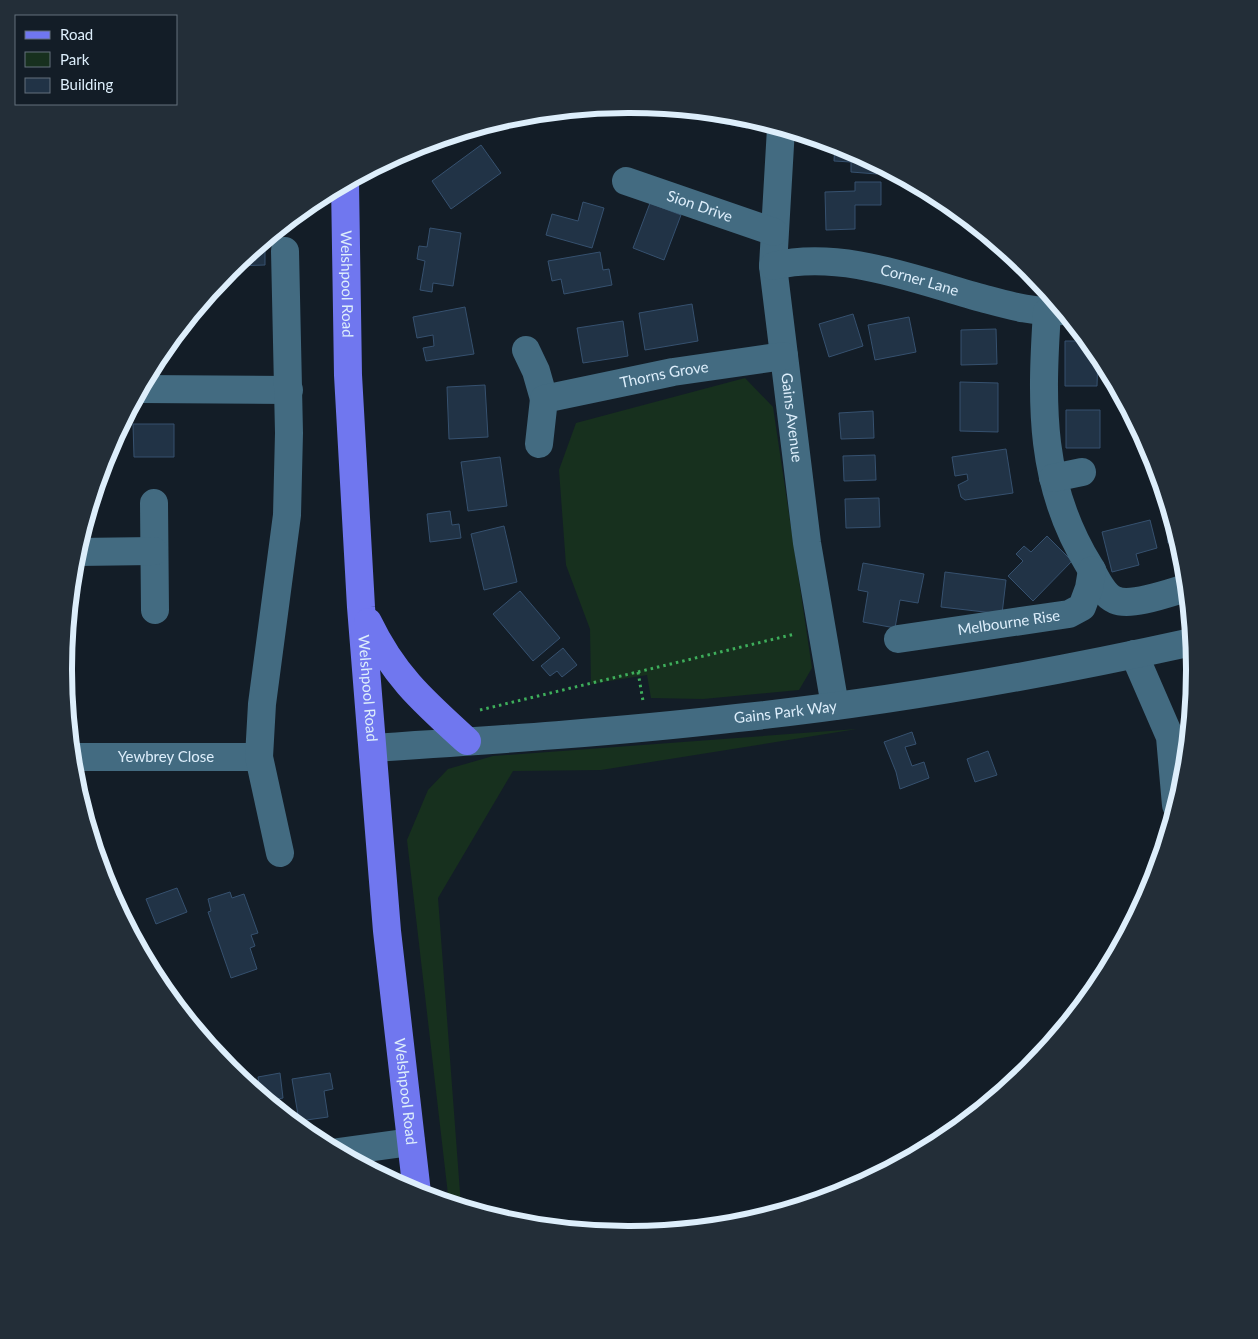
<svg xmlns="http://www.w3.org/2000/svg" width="1258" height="1339" font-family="Lato,sans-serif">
<rect width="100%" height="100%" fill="#131d27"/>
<path fill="#17301e" d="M745,378L773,407L812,668L799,690L703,699L651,698L647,675L591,684L590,629L566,565L559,470L576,423Z
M857,729L601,770L513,771L438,898L461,1206L449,1203L407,840L428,790L448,769L493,756Z"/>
<path fill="#213346" stroke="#36516f" d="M629,104L655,107V109L621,105Z
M699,111L749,118L747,128L701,119L702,112Z
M835,144L878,165L877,174L851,172V162L834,161Z
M481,145L501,173L451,209L432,181Z
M855,182H881V205H855V229L826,230L825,192L855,191Z
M583,202L604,208L592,248L546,235L552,214L578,221Z
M650,203L681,215L664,260L633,248Z
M430,228L461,233L453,286L433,283L432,292L420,290L425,261L417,259L419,246L427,247Z
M265,241V265L234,266Z
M600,252L603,270L609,269L612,285L564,294L561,279L552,281L548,261Z
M692,304L698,341L645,350L639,313Z
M465,307L474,354L426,361L423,348L434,346L433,335L417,338L413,317Z
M853,314L863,346L829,357L819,324Z
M909,317L916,352L875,360L868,325Z
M623,321L628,356L583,363L577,328Z
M187,322V335H176Z
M996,329L997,364L961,365V330Z
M1065,341H1087L1098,354L1097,386H1065Z
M960,382L998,383V432L960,431Z
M485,385L488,437L449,439L447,387Z
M1066,410H1100V448H1066Z
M873,411L874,438L841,439L839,413Z
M133,424H174V457H134Z
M1006,449L1013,493L965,500L961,497L958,485L968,480L967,474L955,476L952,457Z
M875,455L876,480L844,481L843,456Z
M500,457L507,506L468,511L461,462Z
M879,498L880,527L846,528L845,499Z
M450,511L452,525L459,524L461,538L430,542L427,514Z
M1166,515H1170L1178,542L1168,543Z
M1150,520L1157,548L1136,554L1139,565L1112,572L1102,532Z
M504,526L517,582L484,590L471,534Z
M1047,536L1072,561L1033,601L1008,576L1023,561L1016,554L1024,546L1031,552Z
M863,563L924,574L918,603L900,600L895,628L863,622L868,592L858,590Z
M945,572L1006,580L1002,614L941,607Z
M520,591L560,638L533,661L493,614Z
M563,648L577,665L562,677L557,671L550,676L541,666Z
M912,732L916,744L905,747L912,766L924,762L929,778L900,789L896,772L884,742Z
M988,751L997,775L975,782L967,759Z
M177,888L187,912L156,924L146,899Z
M230,892L232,898L244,894L258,933L251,935L255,946L250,948L257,969L231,978L208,912L211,911L208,899Z
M280,1073L283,1098L268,1101L261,1095L258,1077Z
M330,1073L333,1089L324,1091L328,1117L299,1121L292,1079Z"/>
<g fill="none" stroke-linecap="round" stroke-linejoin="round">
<path stroke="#3eae5b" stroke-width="3" stroke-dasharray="2.5 4" stroke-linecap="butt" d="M638,672L643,701
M480,710L795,634"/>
<g stroke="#436b81" stroke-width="28">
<path id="s1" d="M781,128L773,266L807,543L835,706"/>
<path id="s2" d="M626,181L774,232"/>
<path id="s3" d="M773,266C842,249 918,281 985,299C1011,306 1036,313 1063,311"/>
<path d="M1047,312C1041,405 1039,485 1090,567C1096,578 1103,595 1115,600C1131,607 1169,593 1186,588"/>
<path d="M526,350L536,371L544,399"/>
<path d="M141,389L289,390"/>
<path id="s4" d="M539,444L544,399L673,372L784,356"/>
<path d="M1053,478L1082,472"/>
<path d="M154,503L155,610"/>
<path d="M77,552L154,551"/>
<path id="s5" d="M898,639L1069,614L1082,607L1089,588L1092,570"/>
<path d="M1134,654L1170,737L1176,805"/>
<path id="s6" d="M373,748C494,740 616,732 737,718C890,702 1042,675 1192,642"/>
<path id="s7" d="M72,757H259"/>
<path d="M280,853L259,757L262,704L287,515L289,433L285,251"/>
<path d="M338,1152L411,1142"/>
</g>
<g stroke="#7077ef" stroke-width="28">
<path id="s8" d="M345,183L348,375L361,607L387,931L417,1193"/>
<path d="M368,622C394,676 423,701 467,741"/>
</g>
</g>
<g text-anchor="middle" stroke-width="4" stroke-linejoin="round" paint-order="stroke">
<g font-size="15" fill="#ddeefb" stroke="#131d27">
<text dy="5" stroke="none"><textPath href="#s2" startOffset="78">Sion Drive</textPath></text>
<text dy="5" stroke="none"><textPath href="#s3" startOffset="149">Corner Lane</textPath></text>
<text dy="5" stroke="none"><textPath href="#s8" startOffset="101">Welshpool Road</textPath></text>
<text dy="5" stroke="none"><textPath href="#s4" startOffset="168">Thorns Grove</textPath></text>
<text dy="5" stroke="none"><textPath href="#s1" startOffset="291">Gains Avenue</textPath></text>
<text dy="5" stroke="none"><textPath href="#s5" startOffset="112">Melbourne Rise</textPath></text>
<text dy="5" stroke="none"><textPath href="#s8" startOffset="506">Welshpool Road</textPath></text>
<text dy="5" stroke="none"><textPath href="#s6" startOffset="414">Gains Park Way</textPath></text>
<text dy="5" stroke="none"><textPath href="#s7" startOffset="94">Yewbrey Close</textPath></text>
<text dy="5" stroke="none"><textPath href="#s8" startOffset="911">Welshpool Road</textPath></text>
</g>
</g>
<path d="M0 0H1258V1339H0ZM628 113H630A556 556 0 0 1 1186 669V670A556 556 0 0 1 630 1226H628A556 556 0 0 1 72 670V669A556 556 0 0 1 628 113Z" fill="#232e38" fill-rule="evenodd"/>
<path fill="none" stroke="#ddeefb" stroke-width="6" d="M628 113H630A556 556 0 0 1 1186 669V670A556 556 0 0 1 630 1226H628A556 556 0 0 1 72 670V669A556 556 0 0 1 628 113Z"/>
<rect x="15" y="15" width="162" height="90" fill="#131d27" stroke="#64717c"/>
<rect x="25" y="31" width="25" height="8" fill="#7077ef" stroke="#64717c"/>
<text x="60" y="40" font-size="15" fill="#ddeefb">Road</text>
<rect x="25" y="52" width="25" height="15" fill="#17301e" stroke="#64717c"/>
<text x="60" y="65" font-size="15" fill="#ddeefb">Park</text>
<rect x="25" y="78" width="25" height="15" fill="#213346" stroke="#64717c"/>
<text x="60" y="90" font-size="15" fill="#ddeefb">Building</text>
</svg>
